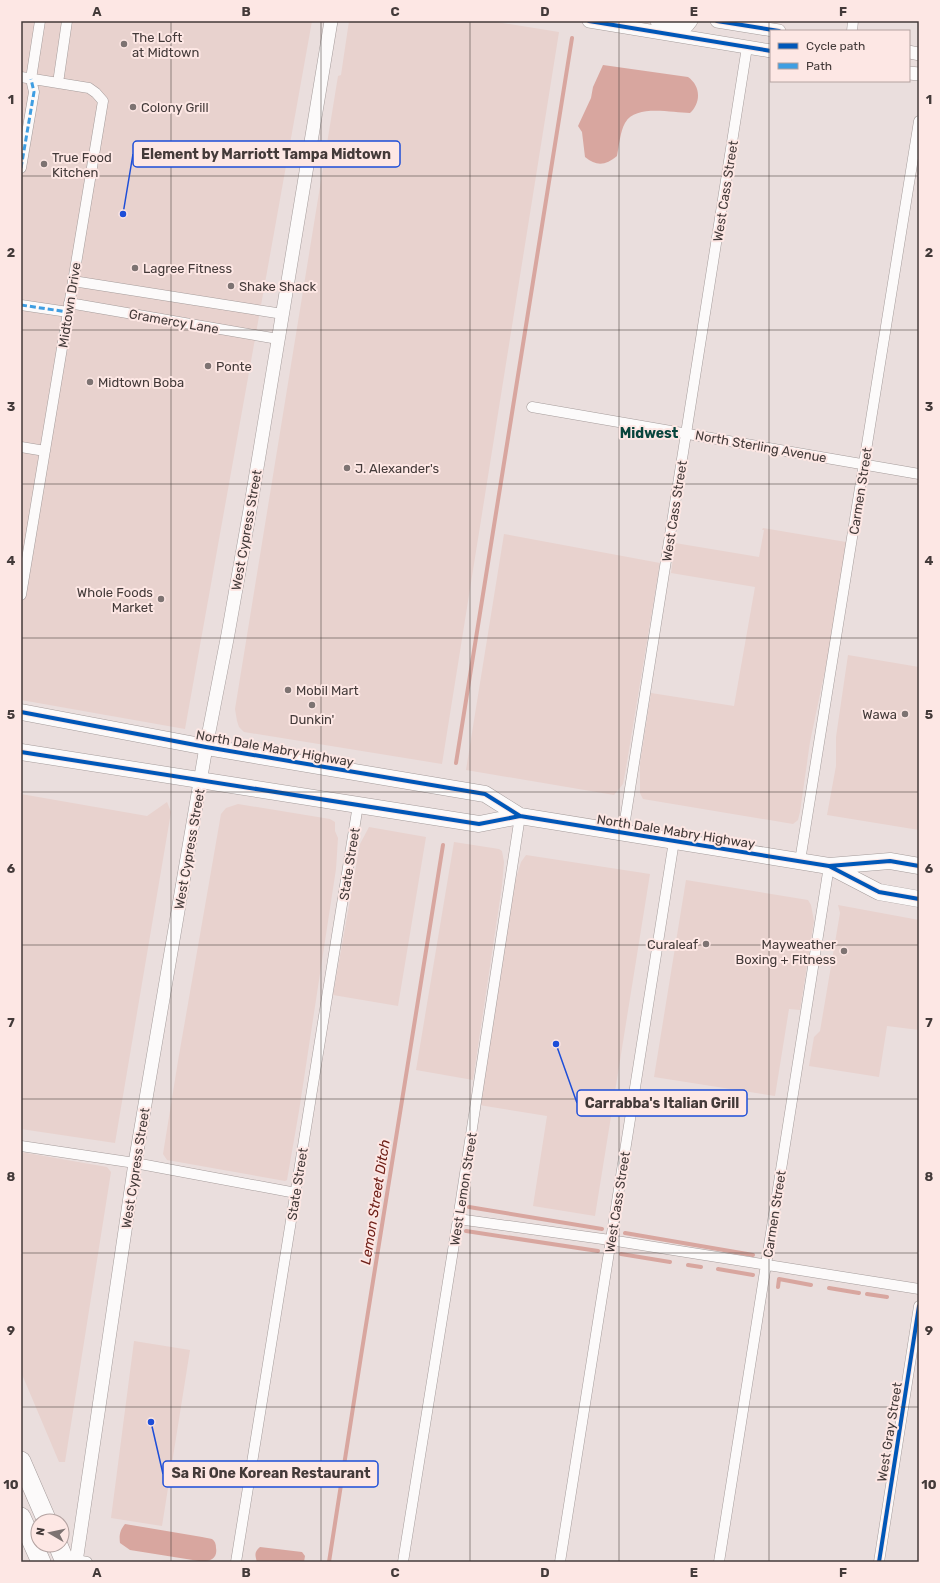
<svg xmlns="http://www.w3.org/2000/svg" width="940" height="1583" font-family="Rubik,sans-serif">
<rect width="100%" height="100%" fill="#eadedd"/>
<path fill="#e8d2ce" d="M21,21H312L185,729L21,700Z
M349,21H490L559,32L442,764L244,732L239,727L237,721L235,709L338,76L341,75Z
M763,528L846,542L833,632L810,742L800,812L798,820L793,824L643,799L640,793V763L651,693L734,706L755,587L671,573L675,543L759,557L764,530H762Z
M504,534L660,563L626,768L623,784L614,795L466,770Z
M848,655L919,667V830L827,815L836,766V737Z
M21,794L147,816L167,802L171,812L115,1143L21,1129Z
M238,804L330,819L335,822V831L338,838L336,869L299,1111L287,1180L285,1181L167,1160L163,1154L178,1061L221,814L226,808Z
M369,827L426,837L398,1006L333,995L360,844Z
M454,842L499,849L502,851L504,862L502,886L473,1080L416,1070Z
M526,855L650,874L595,1216L533,1206L547,1116L479,1105L514,885L521,862Z
M686,880L808,900L811,905L814,921L800,1010L789,1009L775,1096L654,1077Z
M838,905L919,920V1030L887,1026L879,1077L809,1066L814,1037L820,1031L840,913Z
M21,1152L107,1167L111,1172L65,1462H59L21,1372Z
M134,1341L190,1350L162,1526L111,1518Z"/>
<path fill="#d8a69f" d="M603,65L688,77C701,86 701,103 690,113C671,113 636,104 625,123C620,132 619,146 617,156C606,165 597,167 585,157L582,132L578,126L591,98L593,87Z
M125,1524L202,1537C205,1538 209,1538 212,1539C215,1541 216,1544 216,1548C218,1559 209,1562 199,1561L130,1550L120,1543C119,1535 120,1530 125,1524Z
M260,1547L302,1552L305,1556L304,1562H257C255,1555 254,1552 260,1547Z"/>
<g fill="none" stroke-linecap="round" stroke-linejoin="round">
<path stroke="#d8a69f" stroke-width="4" d="M456,763L572,38
M469,1207L602,1229
M466,1231L598,1251
M625,1233L753,1255
M621,1254L670,1262
M688,1265L701,1267
M718,1269L753,1275
M778,1287L779,1279L811,1285
M829,1288L859,1293
M867,1294L887,1297
M329,1562L361,1356L443,845"/>
<g stroke="#a59c9b" stroke-width="11">
<path id="minor" d="M852,31L853,21
M21,77L89,88L96,93L103,101L21,595
M58,83L67,21
M21,168L34,92L31,79L40,21
M73,281L283,314
M69,303L278,339
M21,305L68,312
M532,407L919,474
M21,447L45,451
M623,833L747,47
M800,861L919,121
M21,1146L135,1163L296,1193
M458,1219L610,1240L919,1289
M76,1560L87,1562
M236,1562L358,805
M403,1562L458,1219L520,816
M560,1562L674,841
M719,1562L829,866
M879,1562L919,1306"/>
</g>
<g stroke="#a59c9b" stroke-width="14">
<path id="tertiary" d="M589,21L771,51
M657,21L687,26L691,21
M717,21L779,31
M909,52L919,54
M909,73L919,74
M76,1562L135,1163L206,747L228,634L251,504L331,21"/>
</g>
<g stroke="#a59c9b" stroke-width="17">
<path id="primary" d="M21,712L206,747L485,794L520,816
M21,752L479,824L520,816L829,866L890,861L919,866
M829,866L879,892L919,899"/>
</g>
<g stroke="#a59c9b" stroke-width="20">
<path id="motorway" d="M21,1461L47,1521
M21,1517L41,1562
M58,1545L65,1562"/>
</g>
<use href="#minor" stroke="#fcfafa" stroke-width="10"/>
<use href="#tertiary" stroke="#fcfafa" stroke-width="13"/>
<use href="#primary" stroke="#fcfafa" stroke-width="16"/>
<use href="#motorway" stroke="#fcfafa" stroke-width="19"/>
<path stroke="#3f9ee2" stroke-width="3" stroke-dasharray="6 3" stroke-linecap="butt" d="M21,168L34,92L31,79
M21,305L68,312"/>
<g stroke="#fde7e4" stroke-width="6">
<path id="cycleway" d="M589,21L771,51
M717,21L779,31
M21,712L206,747L485,794L520,816
M21,752L479,824L520,816L829,866L890,861L919,866
M829,866L879,892L919,899
M879,1562L919,1306"/>
</g>
<use href="#cycleway" stroke="#0057b8" stroke-width="4"/>
</g>
<path fill="none" stroke="#433a39" stroke-width="1" stroke-opacity="0.55" d="M171,21V1562M321,21V1562M470,21V1562M619,21V1562M769,21V1562M21,176H919M21,330H919M21,484H919M21,638H919M21,792H919M21,945H919M21,1099H919M21,1253H919M21,1407H919"/>
<g fill="#7d7372" stroke="#fde7e4" stroke-width="1.5">
<circle cx="124" cy="44" r="4"/>
<circle cx="133" cy="107" r="4"/>
<circle cx="44" cy="164" r="4"/>
<circle cx="135" cy="268" r="4"/>
<circle cx="231" cy="286" r="4"/>
<circle cx="208" cy="366" r="4"/>
<circle cx="90" cy="382" r="4"/>
<circle cx="347" cy="468" r="4"/>
<circle cx="161" cy="599" r="4"/>
<circle cx="288" cy="690" r="4"/>
<circle cx="312" cy="705" r="4"/>
<circle cx="905" cy="714" r="4"/>
<circle cx="706" cy="944" r="4"/>
<circle cx="844" cy="951" r="4"/>
</g>
<g text-anchor="middle" stroke-width="4" stroke-linejoin="round" paint-order="stroke">
<g font-size="13" fill="#433a39" stroke="#fde7e4" text-anchor="start">
<text x="132" y="42">The Loft<tspan x="132" dy="15">at Midtown</tspan></text>
<text x="141" y="112">Colony Grill</text>
<text x="52" y="162">True Food<tspan x="52" dy="15">Kitchen</tspan></text>
<text x="143" y="273">Lagree Fitness</text>
<text x="239" y="291">Shake Shack</text>
<text x="216" y="371">Ponte</text>
<text x="98" y="387">Midtown Boba</text>
<text x="355" y="473">J. Alexander's</text>
<text x="153" y="597" text-anchor="end">Whole Foods<tspan x="153" dy="15">Market</tspan></text>
<text x="296" y="695">Mobil Mart</text>
<text x="897" y="719" text-anchor="end">Wawa</text>
<text x="312" y="724" text-anchor="middle">Dunkin'</text>
<text x="698" y="949" text-anchor="end">Curaleaf</text>
<text x="836" y="949" text-anchor="end">Mayweather<tspan x="836" dy="15">Boxing + Fitness</tspan></text>
</g>
<g font-size="13" fill="#433a39" stroke="#fde7e4">
<text transform="translate(725 191) rotate(-81)" y="5">West Cass Street</text>
<text transform="translate(69 305) rotate(-81)" y="5">Midtown Drive</text>
<text transform="translate(174 321) rotate(10)" y="5">Gramercy Lane</text>
<text transform="translate(761 446) rotate(10)" y="5">North Sterling Avenue</text>
<text transform="translate(860 491) rotate(-81)" y="5">Carmen Street</text>
<text transform="translate(674 511) rotate(-81)" y="5">West Cass Street</text>
<text transform="translate(246 530) rotate(-80)" y="5">West Cypress Street</text>
<text transform="translate(275 748) rotate(10)" y="5">North Dale Mabry Highway</text>
<text transform="translate(676 831) rotate(9)" y="5">North Dale Mabry Highway</text>
<text transform="translate(189 849) rotate(-80)" y="5">West Cypress Street</text>
<text transform="translate(349 864) rotate(-81)" y="5">State Street</text>
<text transform="translate(135 1168) rotate(-81)" y="5">West Cypress Street</text>
<text transform="translate(297 1184) rotate(-81)" y="5">State Street</text>
<text transform="translate(463 1189) rotate(-81)" y="5">West Lemon Street</text>
<text transform="translate(617 1202) rotate(-81)" y="5">West Cass Street</text>
<text transform="translate(774 1214) rotate(-81)" y="5">Carmen Street</text>
<text transform="translate(889 1432) rotate(-81)" y="5">West Gray Street</text>
</g>
<g font-size="14" font-weight="bold" fill="#09453c" stroke="#fde7e4">
<text x="649" y="438">Midwest</text>
</g>
<g font-size="14" font-style="italic" fill="#702119" stroke="#fde7e4">
<text transform="translate(375 1202) rotate(-81)" y="5">Lemon Street Ditch</text>
</g>
</g>
<path fill="none" stroke="#1d4ed8" stroke-width="1.5" d="M123 214L133 154M556 1044L577 1103M151 1422L163 1474"/>
<g fill="#1d4ed8" stroke="#fde7e4" stroke-width="1.5">
<circle cx="123" cy="214" r="4"/>
<circle cx="556" cy="1044" r="4"/>
<circle cx="151" cy="1422" r="4"/>
</g>
<g fill="#fde7e4" stroke="#1d4ed8" stroke-width="1.5">
<rect x="133" y="141" width="267" height="26" rx="4"/>
<rect x="577" y="1090" width="170" height="26" rx="4"/>
<rect x="163" y="1461" width="215" height="26" rx="4"/>
</g>
<g font-size="14" text-anchor="middle" font-weight="bold" fill="#433a39">
<text x="266" y="159">Element by Marriott Tampa Midtown</text>
<text x="662" y="1108">Carrabba's Italian Grill</text>
<text x="271" y="1478">Sa Ri One Korean Restaurant</text>
</g>
<rect width="940" height="1583" fill="none" stroke="#fde7e4" stroke-width="44"/>
<rect x="770" y="30" width="140" height="52" fill="#fde7e4" stroke="#b3a2a0"/>
<rect x="778" y="43" width="20" height="6" fill="#0057b8" stroke="#b3a2a0"/>
<text x="806" y="50" font-size="12" fill="#433a39">Cycle path</text>
<rect x="778" y="63" width="20" height="6" fill="#3f9ee2" stroke="#b3a2a0"/>
<text x="806" y="70" font-size="12" fill="#433a39">Path</text>
<g transform="translate(50 1533) rotate(279)"><circle r="19" fill="#fde7e4" stroke="#b3a2a0"/>
<path d="M0-3L7 15L0 10L-7 15Z" fill="#7d7372"/>
<text y="-6" font-size="11" font-weight="bold" text-anchor="middle" fill="#433a39">N</text>
</g>
<rect x="22" y="22" width="896" height="1539" fill="none" stroke="#433a39" stroke-width="1.5"/>
<g font-size="13" text-anchor="middle" font-weight="bold" fill="#433a39">
<text x="97" y="16">A</text>
<text x="246" y="16">B</text>
<text x="395" y="16">C</text>
<text x="545" y="16">D</text>
<text x="694" y="16">E</text>
<text x="843" y="16">F</text>
<text x="11" y="104">1</text>
<text x="929" y="104">1</text>
<text x="11" y="257">2</text>
<text x="929" y="257">2</text>
<text x="11" y="411">3</text>
<text x="929" y="411">3</text>
<text x="11" y="565">4</text>
<text x="929" y="565">4</text>
<text x="11" y="719">5</text>
<text x="929" y="719">5</text>
<text x="11" y="873">6</text>
<text x="929" y="873">6</text>
<text x="11" y="1027">7</text>
<text x="929" y="1027">7</text>
<text x="11" y="1181">8</text>
<text x="929" y="1181">8</text>
<text x="11" y="1335">9</text>
<text x="929" y="1335">9</text>
<text x="11" y="1489">10</text>
<text x="929" y="1489">10</text>
<text x="97" y="1577">A</text>
<text x="246" y="1577">B</text>
<text x="395" y="1577">C</text>
<text x="545" y="1577">D</text>
<text x="694" y="1577">E</text>
<text x="843" y="1577">F</text>
</g>
</svg>
